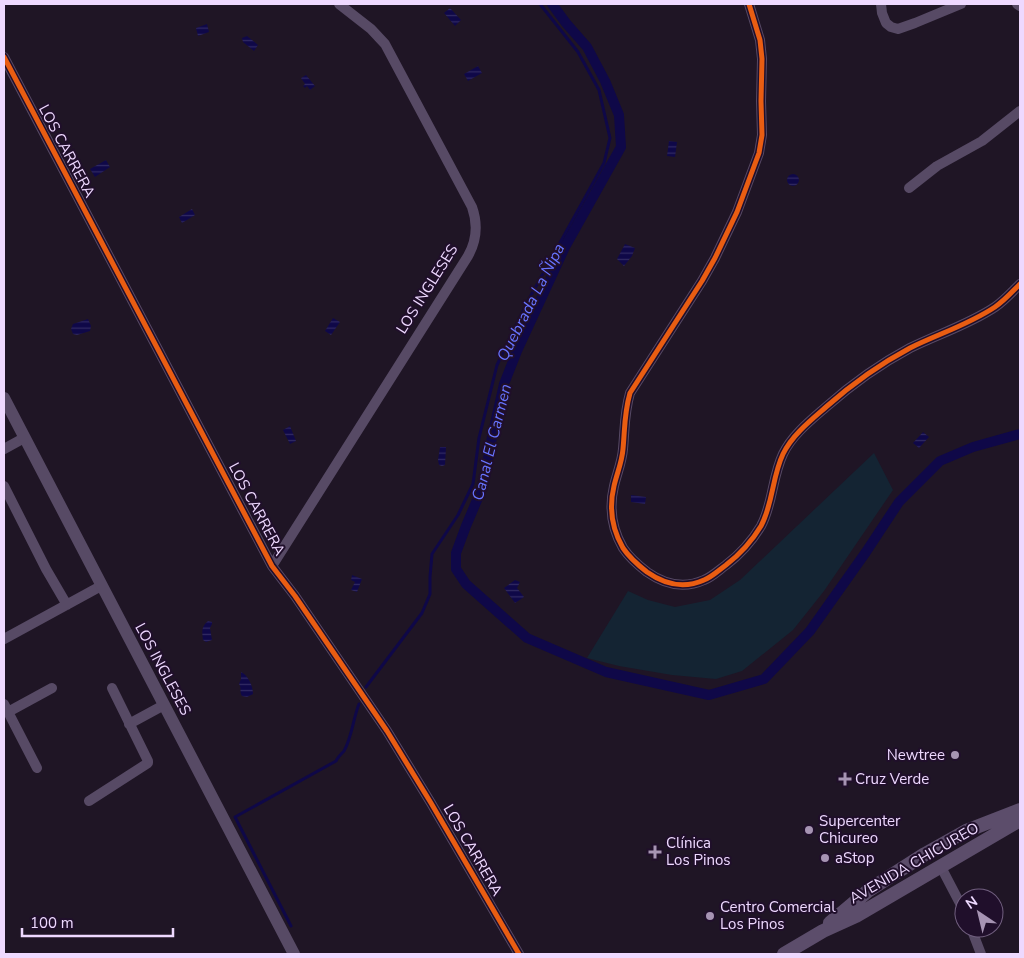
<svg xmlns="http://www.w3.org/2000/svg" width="1024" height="958" font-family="'Nunito Sans',sans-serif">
<defs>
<pattern id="water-rules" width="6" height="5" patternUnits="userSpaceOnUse" patternTransform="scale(1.25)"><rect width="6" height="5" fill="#0f0848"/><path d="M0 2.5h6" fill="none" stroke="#322b63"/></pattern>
</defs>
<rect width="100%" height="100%" fill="#1f1525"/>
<path fill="#142433" d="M874,453L893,490L824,591L793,630L742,671L716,679L672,675L619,666L587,658L628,591L648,600L675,607L710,600L740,580Z"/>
<path fill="url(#water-rules)" d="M450,8L461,20L455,26L444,13Z
M207,24L209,32L198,36L196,28Z
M247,36L258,45L254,51L243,42L242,38Z
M478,66L482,73L468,81L464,74Z
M306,75L315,86L310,90L307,86L305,88L303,86L305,84L301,78Z
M669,141L677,142L675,157L667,156Z
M106,160L110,167L95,177L90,169Z
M787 180a6 6 0 1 1 12 0a6 6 0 1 1-12 0Z
M192,209L195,215L182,223L179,217Z
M625,244L635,248L632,256L624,266L617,259Z
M333,318L340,322L331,335L325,331Z
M88,319L91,326L90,331L77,335L73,334L71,329L73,324Z
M290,426L296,441L290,444L283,430Z
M923,432L929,437L919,448L913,443Z
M440,447H446L445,465L442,466L439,465L438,460Z
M631,495L646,497L645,504L631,502Z
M352,575L362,579L357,592L351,590L355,582L351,580Z
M515,580L520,582L517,588L524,597L515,603L504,588Z
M208,621L212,622V624L210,628L212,640L206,642L203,640C202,632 201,627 208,621Z
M241,672C248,675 253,686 253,694L247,697L242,696C239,692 242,688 239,684L241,679Z"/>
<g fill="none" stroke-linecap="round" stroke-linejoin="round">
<path stroke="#0f0848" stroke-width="3" d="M366,687L422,613L430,594V577L432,554L458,515L473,484L479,438L497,365L529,299L604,163L610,138L599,90L578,52L540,4
M291,926L235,817L336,761C338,757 341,754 344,751C352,737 353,719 359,704"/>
<path stroke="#0f0848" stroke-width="10" d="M552,4L566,23L587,47L605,81L619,115L621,147L565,247L517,351L504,384L492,437L483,486L466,526L456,553V569L466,584L527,638L606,672L709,695L764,679L810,631L866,552L899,502L940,461L973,447L1020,434"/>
<path stroke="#574a65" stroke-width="10" d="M749,4L760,40L762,59L761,101L762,135L759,153L737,212L715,258L702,281L630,393C624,414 625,428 623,449C622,462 617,473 614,486C609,507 612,529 623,548C629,557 638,565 647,572C664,584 684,589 704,580C712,577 719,570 726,565C739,555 752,541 761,526C773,504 772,477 783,454C792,435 811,420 826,407C852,384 880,364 910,348C938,334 968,325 995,307C1004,301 1012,292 1020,284
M881,4L882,13L886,23L891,27L898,29L915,23L961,4
M1017,4L1020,6
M4,57L272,566L295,596L387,731L431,803L519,954
M909,188L937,166L982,141L1020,111
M4,449L24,438
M4,486L46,569L67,605
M272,566L468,256C477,240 478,224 472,207L385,44L371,29L339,4
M4,639L101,586
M4,704L37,768
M8,712L52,688
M129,724L164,705
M89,801L148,763V761L112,688
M941,867L964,911
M971,928L981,954"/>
<path stroke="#574a65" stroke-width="12" d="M4,398L294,954"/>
<path stroke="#5c4d6b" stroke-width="14" d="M830,923L848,908L869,890L925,854L966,831L1020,810
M784,954L823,931L856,916L1020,820"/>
<g stroke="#200f2b" stroke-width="8">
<path id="cycleway" d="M749,4L760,40L762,59L761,101L762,135L759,153L737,212L715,258L702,281L630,393C624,414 625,428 623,449C622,462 617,473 614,486C609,507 612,529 623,548C629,557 638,565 647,572C664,584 684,589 704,580C712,577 719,570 726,565C739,555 752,541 761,526C773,504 772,477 783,454C792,435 811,420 826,407C852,384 880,364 910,348C938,334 968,325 995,307C1004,301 1012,292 1020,284
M4,57L272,566L295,596L387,731L431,803L519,954"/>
</g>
<use href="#cycleway" stroke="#e95d12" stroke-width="5"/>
</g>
<g fill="#a694b3" stroke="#200f2b" stroke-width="2">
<circle cx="955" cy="755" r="5"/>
<path d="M842.5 771.5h5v5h5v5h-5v5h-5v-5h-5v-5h5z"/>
<circle cx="809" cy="830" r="5"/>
<path d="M652.5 844.5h5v5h5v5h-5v5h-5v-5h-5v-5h5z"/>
<circle cx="825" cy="858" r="5"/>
<circle cx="710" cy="916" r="5"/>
</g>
<g text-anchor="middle" stroke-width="4" stroke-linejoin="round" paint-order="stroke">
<g font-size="15" fill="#eed9ff" stroke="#200f2b">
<text transform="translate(67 151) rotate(62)" y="5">LOS CARRERA</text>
<text transform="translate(427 289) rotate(-58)" y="5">LOS INGLESES</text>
<text transform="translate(257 509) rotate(62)" y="5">LOS CARRERA</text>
<text transform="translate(163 669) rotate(62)" y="5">LOS INGLESES</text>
<text transform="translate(473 850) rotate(60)" y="5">LOS CARRERA</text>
<text transform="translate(914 863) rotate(-30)" y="5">AVENIDA CHICUREO</text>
</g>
<g font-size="15" fill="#eed9ff" stroke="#200f2b" text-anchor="start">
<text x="945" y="760" text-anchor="end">Newtree</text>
<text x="855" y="784">Cruz Verde</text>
<text x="819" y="826">Supercenter<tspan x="819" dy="17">Chicureo</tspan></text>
<text x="666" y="848">Clínica<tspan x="666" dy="17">Los Pinos</tspan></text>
<text x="835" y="863">aStop</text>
<text x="720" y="912">Centro Comercial<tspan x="720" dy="17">Los Pinos</tspan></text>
</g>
<g font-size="16" font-style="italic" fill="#6774ff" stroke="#200f2b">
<text transform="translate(530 302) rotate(-63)" y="6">Quebrada La Ñipa</text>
<text transform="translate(491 442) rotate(-76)" y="6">Canal El Carmen</text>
</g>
</g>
<rect width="1024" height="958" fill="none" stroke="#eed9ff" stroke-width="10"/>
<g transform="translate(979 913) rotate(325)"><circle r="24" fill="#200f2b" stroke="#726080"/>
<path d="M0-4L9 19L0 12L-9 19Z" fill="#a694b3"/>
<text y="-8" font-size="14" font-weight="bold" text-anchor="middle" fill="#eed9ff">N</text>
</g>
<path d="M22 928v8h151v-8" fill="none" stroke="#eed9ff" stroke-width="2.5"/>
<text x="30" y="928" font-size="15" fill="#eed9ff" stroke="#200f2b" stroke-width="4" paint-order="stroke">100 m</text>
</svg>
